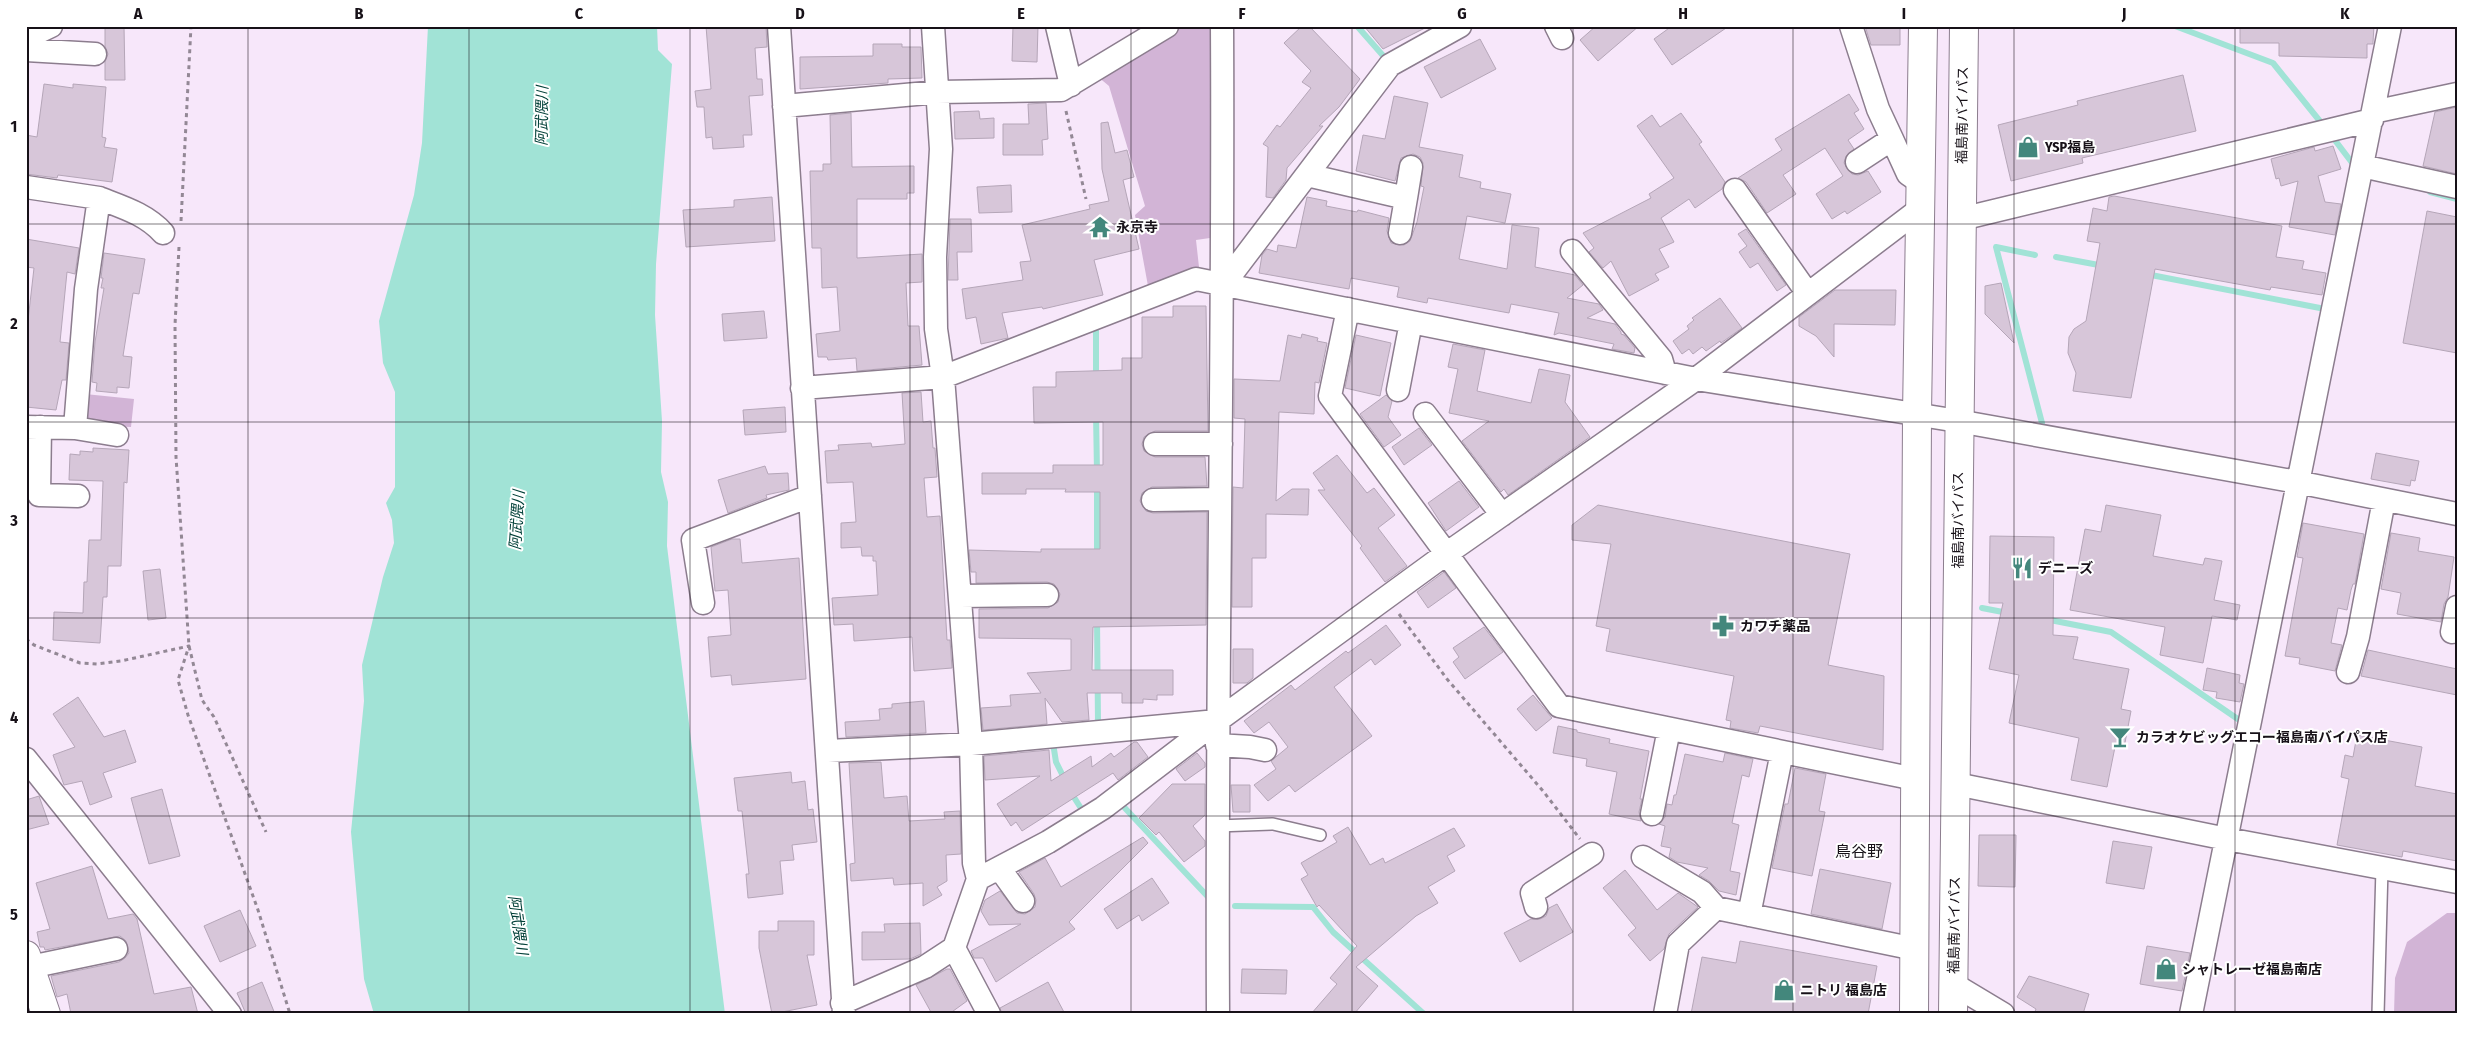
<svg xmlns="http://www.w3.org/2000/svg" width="2483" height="1040" font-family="'Fira Sans Condensed','Noto Sans JP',sans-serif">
<rect width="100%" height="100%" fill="#f7e7fa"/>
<path fill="#d2b4d6" d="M1178,26H1216L1217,237L1196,240L1199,267L1148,286L1135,215L1145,206L1109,86L1097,76Z
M85,394L134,399L131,427L82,425Z
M2447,913H2457V1014H2394L2395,978L2407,942Z"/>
<path fill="#a1e3d6" d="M428,26H657L658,50L672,64L656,264L655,315L662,421L661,472L668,502L667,546L725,1014H374L364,979L351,832L364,701L362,665L383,577L394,543L392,520L386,503L395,487V392L383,363L379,321L414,195L422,143Z"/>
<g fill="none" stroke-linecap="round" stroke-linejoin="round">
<path stroke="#a1e3d6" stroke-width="6" d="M1357,26L1386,59
M2175,26L2273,63L2323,125
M2331,135L2353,164
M2430,192L2457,199
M2035,255L1996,247L2042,423
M2056,257L2104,266
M2146,274L2325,309
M1096,330V378
M1096,413L1097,473
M1097,483V556
M1982,608L2008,613
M1097,618L1098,723
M2045,619L2111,632L2245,724
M1053,743L1056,762L1066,782
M1070,791L1084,813
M1123,806L1210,899
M1235,906L1313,907L1333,932L1424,1014"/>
</g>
<path fill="#d7c6d9" stroke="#b5a6b8" d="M105,26H124L125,80H105V62L108,54L105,46Z
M706,26H766L767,47L755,48L757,79H762L763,95L749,96L752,135H743L744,147L713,149L712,137L706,138L704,107H697L695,91L711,89Z
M1013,26H1038L1037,62L1012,61Z
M1302,26H1309L1360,79L1339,107L1319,126H1323L1287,168L1286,180L1273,198L1266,197L1268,147L1263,144L1277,125L1280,127L1311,88L1302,82L1311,71L1284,43Z
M1364,26H1429L1383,49Z
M1596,26H1639L1598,61L1580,40Z
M1672,26H1729L1672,65L1654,39Z
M1865,26H1900V45H1871Z
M2240,26H2374L2373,42V44H2367V58L2279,56V43H2240Z
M1480,39L1496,69L1441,98L1424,67Z
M873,44H902V47H921L922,78L888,79V83L800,89V57L873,56Z
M2183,75L2196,131L2082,158L2083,163L2011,181L1998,125L2078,105L2077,101Z
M44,84L73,88V84L106,87L102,137L106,138L104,147L117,149L112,182L58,175L57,178L26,174V135L37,137Z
M1849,94L1859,110L1854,113L1864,129L1848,140L1854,149L1846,156L1844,163L1852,174L1858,175L1868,171L1881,192L1847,214L1845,211L1832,219L1816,194L1843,176L1825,148L1783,175L1796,194L1767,213L1746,182L1738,178L1782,150L1775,139Z
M1394,96L1428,103L1419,147L1463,155L1459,177L1481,182L1480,188L1511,194L1505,223L1467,216L1459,259L1507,269L1512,225L1539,228L1535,267L1575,275L1583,285L1567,298L1599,304L1603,310L1587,318L1615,324L1621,332V334L1624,335L1635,348L1634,353L1612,349L1614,344L1559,333L1554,335L1559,313L1511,304L1509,313L1428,298L1427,303L1397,297L1399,287L1351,278L1349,289L1259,273L1262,255L1267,249L1277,252L1278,245L1296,248L1307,197L1327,201L1326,206L1357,212L1358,210L1389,218L1387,231L1391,243L1404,245L1410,241L1417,222L1424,187L1421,186L1423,163L1420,157L1413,154L1401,158L1395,181L1356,171L1363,135L1385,139Z
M1046,103L1048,139L1042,140L1043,155H1003V124H1029L1028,104Z
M2457,107V174L2423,166L2435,112Z
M979,111L980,119L994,118V138L955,139L954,112Z
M851,113L852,167L914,166V193H907V199H857V258L922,254V282L906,283L908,326H919L922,365L857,371L856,358L828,360L827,357H818L816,334L840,331L837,287L822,288L821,248H812L810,171H823V164H831L830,115Z
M1681,113L1702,142L1699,144L1725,182L1722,189L1695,208L1689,199L1661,218L1674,242L1659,249L1669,267L1655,274L1659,280L1629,296L1611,261L1603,268L1589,252L1594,248L1583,233L1651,198L1649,194L1674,178L1637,126L1652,115L1660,127Z
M1108,122L1115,153L1127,150L1134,177L1123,180L1139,249L1094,260L1103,295L1043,309L1042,307L1002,313L1008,338L981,344L976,317L966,319L962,289L1023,280L1020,262L1031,261L1022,225L1090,209L1089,205L1109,201L1102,169L1101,123Z
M2333,146L2341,169L2318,176L2325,202L2341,204L2335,235L2289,227L2298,181L2281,186L2279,178L2276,179L2271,159L2314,147L2315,151Z
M1011,185L1012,212L979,213L977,187Z
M2114,196L2282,226L2276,257L2304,261L2302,269L2326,273L2322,295L2271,287L2270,290L2155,269L2131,398L2073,391L2076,373L2068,353L2069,337L2074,329L2086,321L2100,243L2087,241L2093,208L2107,211L2109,197Z
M772,197L775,241L686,247L683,210L734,207V200Z
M2427,211L2457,217V353L2403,343Z
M950,219H971L972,252H957L958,280H948Z
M1746,229L1786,285L1777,291L1758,263L1750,268L1739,252L1747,246L1738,234Z
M26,239L79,248L75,274L67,272L60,342L69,343L66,380H62L56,410L26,407V338L34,268L26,267Z
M104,253L145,259L139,294L133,293L123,356L132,357L129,388L117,387V393L96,391L97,383L92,382L95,342L104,288H101L103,278H101Z
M2001,283L2014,343L1985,314V286Z
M1835,290H1896L1895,325L1834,324V357L1816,336L1799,326V317Z
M1720,298L1742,328L1721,343L1720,341L1706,351L1702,347L1693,354L1689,349L1682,354L1673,341L1689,329L1687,326L1694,320L1692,318Z
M1173,306H1206L1208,431H1155L1144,437L1142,444L1144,451L1155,457H1205L1207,486L1152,487L1142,493L1140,501L1146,511L1153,513L1207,512L1206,625L1093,627L1092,670H1173V695H1157V700L1143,699V703H1122V693H1087L1089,720L1062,722L1045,698L1047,724L983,730L981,708L1011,706L1010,695L1041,693L1027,673L1071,670V639L979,638V609L1048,608L1058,602L1060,594L1054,584L1047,582L976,583V572H971L969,550L1041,552V549H1100V492H1065L1066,489H1026V494H982V473H1053V465H1103V422L1034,423L1033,387H1056V372L1122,370V358H1142V317H1173Z
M764,311L767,338L724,341L722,314Z
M1302,334L1318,338L1317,341L1327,343L1319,383L1315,382L1314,414L1279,412L1276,501L1292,489H1309L1308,515L1266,514V558H1252V607H1232L1233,487L1243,488L1245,419L1234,418V379L1280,381L1288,335L1301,338Z
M1356,335L1391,343L1380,396L1345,388Z
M1453,344L1485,350L1477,391L1531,403L1539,369L1570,375L1565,402L1590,437L1508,495L1504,489L1501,492L1462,441L1489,421L1449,413L1458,369L1448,367Z
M921,392L923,422L931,421L933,448H935L937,477L924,478L927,517L940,516L947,640H950L952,668L914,671L912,637L854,641L853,624L834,625L832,598L878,595L876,561H873V556H862L861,547L841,548V523L856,522L853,482L827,483L825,451L839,450L838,445L871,443L872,447L905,444L902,393Z
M1386,395L1392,401L1388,417L1401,435L1384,447L1360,414Z
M785,407L786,432L745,435L743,410Z
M1419,428L1432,445L1404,465L1392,447Z
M93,448L129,450L127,483L124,482L121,566H108L107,597H103L100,643L53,640L54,612L83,613L84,582H87L89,540H101L103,481L69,480L70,454L80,455V451L93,452Z
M2376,453L2419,461L2415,481L2411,480L2410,486L2371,479Z
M1337,455L1367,493L1374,488L1395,515L1378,528L1407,566L1385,582L1360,548L1362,546L1318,490H1325L1313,473Z
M765,466L768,474L788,473L789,490L766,495L767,498L728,513L718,480Z
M1459,481L1479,507L1446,531L1428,503Z
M1598,505L1850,554L1828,665L1884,676L1883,750L1760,726L1758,733L1730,728L1731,721L1726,720L1734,676L1606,651L1610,629L1596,626L1611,544L1572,540V525Z
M2106,505L2161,515L2153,556L2203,565L2205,558L2222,561L2214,600L2240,605L2237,620L2212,616L2203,663L2160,655L2165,627L2070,610L2085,529L2101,532Z
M2303,523L2364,534L2355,584H2353L2351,590L2347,610L2338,608L2331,643L2342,645L2335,671L2299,664L2300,658L2285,656L2303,558L2297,557Z
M2391,533L2420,538L2418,551L2454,557L2448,597L2444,604L2441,622L2397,614L2401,593L2381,589Z
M1990,536L2054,537L2053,635L2078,637L2073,659L2129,669L2121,709L2131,711L2124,748L2115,747L2107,787L2071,780L2079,738L2009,723L2019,675L1989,669L2003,603H1989Z
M732,539H740L742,563L799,558L806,679L732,685L731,675L711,677L708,637L731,635L728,590L715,591L711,547Z
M160,569L166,618L148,620L143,571Z
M1444,572L1456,588L1428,608L1417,592Z
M1386,625L1401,645L1375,665L1371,659L1334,687L1372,736L1295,792L1289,785L1268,801L1254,785L1276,769L1271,761L1288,747L1269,722L1254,733L1244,721L1291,685L1295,690L1346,651L1348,653Z
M1484,627L1503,652L1465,679L1453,662L1459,657L1453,648Z
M1233,649H1253V678L1247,683H1233Z
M2368,650L2457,669V695L2361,676Z
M2207,668L2240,675L2239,683L2244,684L2240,702L2216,698L2217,692L2203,690Z
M1533,695L1552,718L1536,731L1517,709Z
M78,697L104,737L125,730L136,762L103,773L112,797L90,805L82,781L64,785L53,755L75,747L53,714Z
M924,701L926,733L846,737L845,722L880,720L879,709L892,708V704Z
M1558,726L1577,730V732L1610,739L1609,743L1649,751L1640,799H1642L1639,812L1641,821L1609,814L1617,772L1586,766L1587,759L1553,753Z
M2357,735L2422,747L2415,786L2457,794V861L2403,851L2402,857L2337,845L2349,779L2341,777L2345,755L2353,757Z
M1134,742H1137L1148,757L1118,780L1113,773L1022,831L1016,822L1011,826L997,804L1040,776L985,780L984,756L1049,750L1051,781L1091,756L1092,767L1111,753L1114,757Z
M1197,753L1205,763V767L1185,781L1176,769Z
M1725,753L1753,759L1749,777L1742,775L1732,823L1739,825L1730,871L1740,873L1736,895L1719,891L1709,881L1699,875L1708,868L1677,862L1669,857L1671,848L1661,846L1665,826L1659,824L1665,817L1667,804L1672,805L1674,795H1676L1685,754L1723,762Z
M881,762L884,798L907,796L909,821L945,819L944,812L960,811L961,854L946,855L947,881L937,887L942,895L923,906V883L894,885L893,878L851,881L850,864L855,863L849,763Z
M1795,768L1826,774L1819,811L1825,812L1812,876L1772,868L1785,804H1788Z
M791,772L792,783L805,781L808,810L813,809L817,842L792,845L794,860L780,861L783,894L748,898L746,874H749L742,811H738L734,778Z
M1172,784H1205V815L1193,826L1205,841V846L1184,862L1159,832L1156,835L1139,818Z
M1231,785H1250V812H1233Z
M162,789L180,856L149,864L131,798Z
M39,796L49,824L26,830V800Z
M1348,827L1370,865L1383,858L1385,863L1454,828L1465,846L1447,856L1455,871L1428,887L1438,903L1416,916L1356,967L1378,986L1354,1014H1311L1337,984L1330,978L1357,946L1319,905L1317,907L1301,879L1308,875L1301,863L1337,842L1333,836Z
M1979,835H2016L2015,887L1978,886Z
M1143,837L1148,843L1069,922L1075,929L996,982L983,958H974L971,951L1021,924L989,925L981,911L985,900L1000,891L1017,913L1025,914L1035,907L1036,900L1034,894L1019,872L1045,858L1061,887Z
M2113,841L2152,847L2144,889L2106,883Z
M92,866L108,919L133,914L137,919L154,994L191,987L198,1014H71L67,994L57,997L51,976L119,962L125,958L129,953L126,941L120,936L45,950L44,947H40L37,932L50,929L36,883Z
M1820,869L1891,883L1882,929L1811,914Z
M1625,870L1657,910L1678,893L1698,907L1669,934L1664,949L1650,961L1628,935L1636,928L1603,888Z
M1152,878L1169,903L1142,921L1139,915L1117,929L1104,909Z
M1557,904L1573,932L1520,962L1504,933L1531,919H1540L1546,916L1549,908Z
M240,910L256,946L220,962L204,926Z
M778,921H814V955H807L817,1005L772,1014L759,948V931H778Z
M920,923L921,954L919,955L910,959L862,960V932H885L884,924Z
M1740,941L1877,966L1868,1014H1691L1702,957L1736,963Z
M2147,946L2190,953L2182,991L2140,984Z
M947,969H950L967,1001L949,1014H932L916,985Z
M1242,969L1287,970L1286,994L1241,993Z
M2029,976L2089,994L2083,1014H2034L2036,1009L2017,997Z
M262,982L275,1014H246L237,993Z
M1048,982L1065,1014H1002L1000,1008Z"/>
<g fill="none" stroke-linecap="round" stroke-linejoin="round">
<g stroke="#8c7d8e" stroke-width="14">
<path id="service" d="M1217,826L1273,824L1320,835
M2378,1014L2382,868"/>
</g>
<g stroke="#8c7d8e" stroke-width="25">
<path id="minor" d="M779,26L844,1014
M933,26L941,149L935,257L936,329L943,377L971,744L974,863L978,879L1048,842L1103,808L1217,721L1446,554L1696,379L1920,209
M1057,26L1071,85
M1556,26L1562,38
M1851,26L1878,109L1892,139L1908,174L1921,183
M26,38L51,26
M26,50L95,54
M784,106L938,92L1061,90L1167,26
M2373,112L2457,94
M1857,162L1892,139
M2362,166L2457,187
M1307,175L1406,198L1400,233
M26,187L99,198L86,289L75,428L26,427
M1735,190L1808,294
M99,198C122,207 146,214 163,233
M1406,198L1411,167
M1961,219L2372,120
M1572,251L1661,359L1665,373
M1224,284L1390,65L1460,26
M1348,309L1330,396L1559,706L1915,779
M802,388L943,377L1196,279L1696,379L1958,421L2297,482L2457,514
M1398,390L1411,322
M1425,414L1502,515
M40,427L39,495L78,496
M75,428L117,435
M1155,444H1221
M1153,500L1220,499
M960,596L1047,595
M703,603L693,540L810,496
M2452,632L2457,607
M2348,672L2358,637L2384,500
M1217,745L1250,747L1265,750
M828,751L971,744L1217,721
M26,759L230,1014
M1956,784L2227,839L2457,882
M1652,814L1669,729
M1643,857L1702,892L1716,908
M1000,869L1023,901
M1536,907L1532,893L1592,854
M1749,915L1782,752
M954,948L989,1014
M30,967L116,949
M1953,984L2003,1014
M842,1003L925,967L954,948L978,879
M1218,1014C1216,685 1224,355 1222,26
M1665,1014L1678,944L1716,908L1915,949
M2191,1014L2390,26"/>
</g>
<g stroke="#8c7d8e" stroke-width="30">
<path id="tertiary" d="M26,955L46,1014"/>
</g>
<g stroke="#8c7d8e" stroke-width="30">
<path id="trunk" d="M1914,1014L1917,415L1923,26
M1953,1014L1964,26"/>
</g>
<path stroke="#938895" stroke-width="3" stroke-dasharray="4 4" stroke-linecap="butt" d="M1066,111L1086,199
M181,221L191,26
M179,247L175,325L176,457L189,646L202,700L214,717L266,832
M1399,614L1447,679L1543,791L1580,839
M26,639L34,645L80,663L97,664L121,661L189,646L178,680L188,715L258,910L290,1014"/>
<use href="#service" stroke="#fff" stroke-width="11"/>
<use href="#minor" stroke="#fff" stroke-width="22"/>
<use href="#tertiary" stroke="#fff" stroke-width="28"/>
<use href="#trunk" stroke="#fff" stroke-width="28"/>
</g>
<path fill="none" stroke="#171118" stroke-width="1" stroke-opacity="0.55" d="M248,26V1014M469,26V1014M690,26V1014M910,26V1014M1131,26V1014M1352,26V1014M1573,26V1014M1793,26V1014M2014,26V1014M2235,26V1014M26,224H2457M26,422H2457M26,618H2457M26,816H2457"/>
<defs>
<g id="shop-bare" transform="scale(1.725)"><path d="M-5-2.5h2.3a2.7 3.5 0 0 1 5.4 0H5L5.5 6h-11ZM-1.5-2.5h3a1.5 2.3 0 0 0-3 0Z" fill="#43877c" stroke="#fff" stroke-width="2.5" paint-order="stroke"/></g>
<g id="temple-bare" transform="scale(1.725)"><path d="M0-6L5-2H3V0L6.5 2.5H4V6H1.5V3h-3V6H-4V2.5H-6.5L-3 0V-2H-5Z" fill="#43877c" stroke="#fff" stroke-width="2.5" paint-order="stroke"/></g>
<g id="restaurant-bare" transform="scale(1.725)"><path d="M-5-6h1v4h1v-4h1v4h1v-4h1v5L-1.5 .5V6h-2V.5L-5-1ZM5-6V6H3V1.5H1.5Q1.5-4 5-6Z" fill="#43877c" stroke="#fff" stroke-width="2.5" paint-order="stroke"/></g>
<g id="pharmacy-bare" transform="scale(1.725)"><path d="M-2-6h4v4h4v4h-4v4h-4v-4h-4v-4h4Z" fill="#43877c" stroke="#fff" stroke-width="2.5" paint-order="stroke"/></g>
<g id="bar-bare" transform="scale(1.725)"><path d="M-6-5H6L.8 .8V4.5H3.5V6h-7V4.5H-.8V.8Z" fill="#43877c" stroke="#fff" stroke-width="2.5" paint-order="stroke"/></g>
</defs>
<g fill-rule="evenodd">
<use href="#shop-bare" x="2028" y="147"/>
<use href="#temple-bare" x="1100" y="227"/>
<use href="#restaurant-bare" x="2022" y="568"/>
<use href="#pharmacy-bare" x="1723" y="626"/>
<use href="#bar-bare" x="2120" y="737"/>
<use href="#shop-bare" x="2166" y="969"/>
<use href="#shop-bare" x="1784" y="990"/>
</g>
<g text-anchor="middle" stroke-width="4" stroke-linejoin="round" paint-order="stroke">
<g font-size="14" fill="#171118" stroke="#fff">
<text transform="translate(1962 115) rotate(-89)" y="5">福島南バイパス</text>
<text transform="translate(1958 520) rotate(-90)" y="5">福島南バイパス</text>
<text transform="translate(1954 925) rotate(-89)" y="5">福島南バイパス</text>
</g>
<g font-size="14" font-weight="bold" fill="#171118" stroke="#fff" text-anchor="start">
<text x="2045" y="152">YSP福島</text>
<text x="1116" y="232">永京寺</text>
<text x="2038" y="573">デニーズ</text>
<text x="1740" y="631">カワチ薬品</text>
<text x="2136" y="742">カラオケビッグエコー福島南バイパス店</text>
<text x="2182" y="974">シャトレーゼ福島南店</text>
<text x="1800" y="995">ニトリ 福島店</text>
</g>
<g font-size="15" font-style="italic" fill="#024038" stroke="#fff">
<text transform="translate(542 116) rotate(-89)" y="5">阿武隈川</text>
<text transform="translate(517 520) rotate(-86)" y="5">阿武隈川</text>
<text transform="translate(518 925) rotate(82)" y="5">阿武隈川</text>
</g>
<g font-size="16" fill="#171118" stroke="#fff">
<text x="1859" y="857">鳥谷野</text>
</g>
</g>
<rect width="2483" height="1040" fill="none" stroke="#ffffff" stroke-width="55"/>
<rect x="28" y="28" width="2428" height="984" fill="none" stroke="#171118" stroke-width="2"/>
<g font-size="16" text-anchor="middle" font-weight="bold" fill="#171118">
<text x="138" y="19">A</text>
<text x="359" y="19">B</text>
<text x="579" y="19">C</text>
<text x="800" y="19">D</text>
<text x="1021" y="19">E</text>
<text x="1242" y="19">F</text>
<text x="1462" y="19">G</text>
<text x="1683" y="19">H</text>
<text x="1904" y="19">I</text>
<text x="2124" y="19">J</text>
<text x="2345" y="19">K</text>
<text x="14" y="132">1</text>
<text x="14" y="329">2</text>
<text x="14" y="526">3</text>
<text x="14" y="723">4</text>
<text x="14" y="920">5</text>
</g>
</svg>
